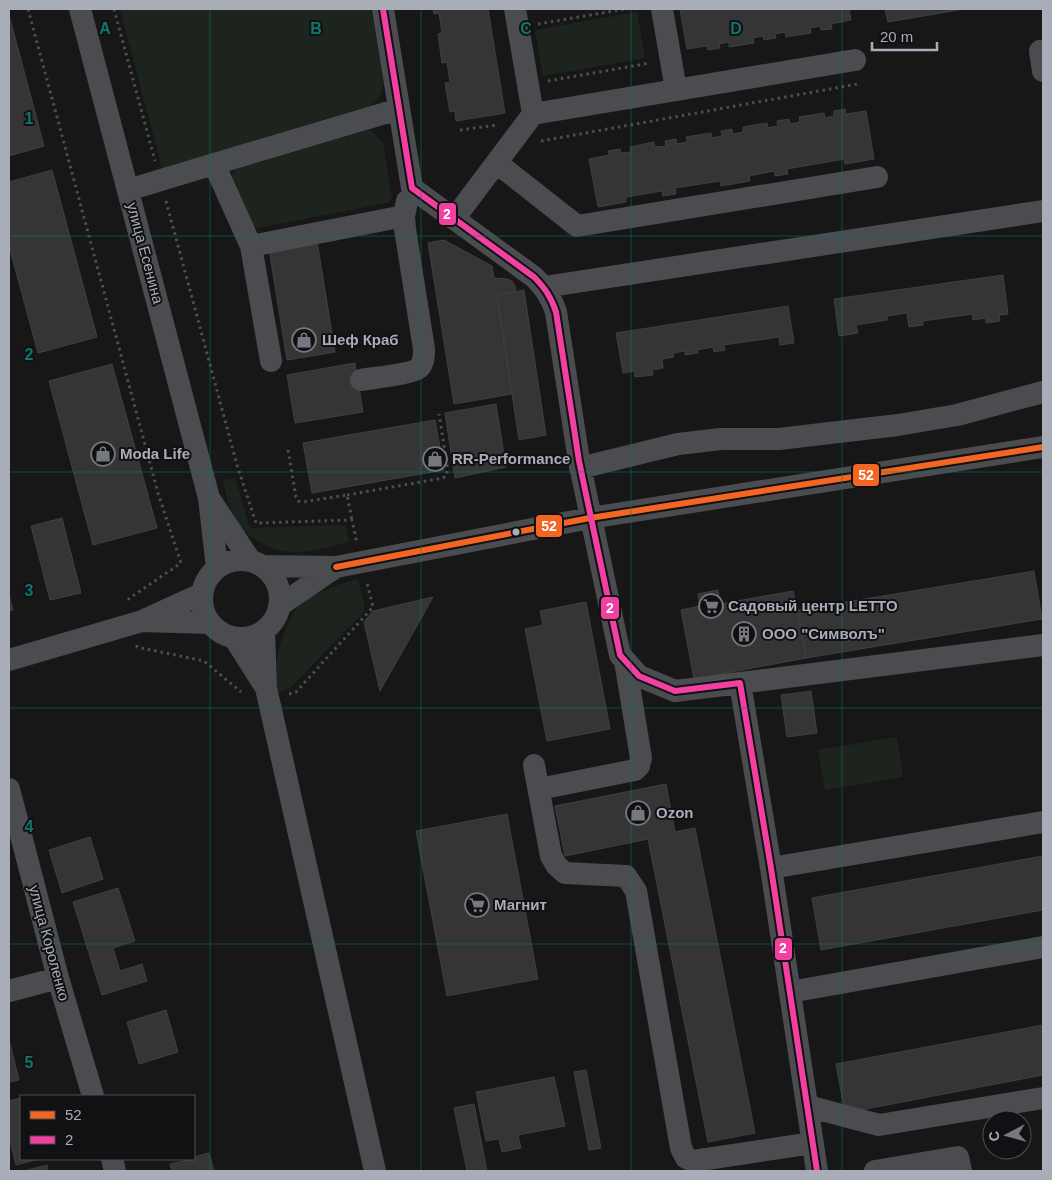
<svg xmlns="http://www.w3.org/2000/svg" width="1052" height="1180" font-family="Helvetica,sans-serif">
<rect width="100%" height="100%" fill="#171717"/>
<path fill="#1d241e" d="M120,9H371L383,78C383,92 382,98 370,106L162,168Z
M637,12L645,58L543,76L535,30Z
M366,131H372L383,143L392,199L387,203L258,228L249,226L230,181L233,173L238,168Z
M235,478L249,526L252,528L342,525L346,527L349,542C333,546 316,551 300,552C275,554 247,540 235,518C228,507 226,494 223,481Z
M358,579L364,602V612L290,688L278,692C277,684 275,676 276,669C277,651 287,616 301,604C317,591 338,584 358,579Z
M897,737L903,777L825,790L818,750Z"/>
<path fill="#353536" stroke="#3f4043" d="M433,9H488L505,113L456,121L455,111L450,112L445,83L450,82L447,62L442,63L438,34L442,33L439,13L434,14Z
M680,9H849L851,20L831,24L832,29L821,30L820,26L810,28L811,33L786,37L785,32L775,34L776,38L764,40L763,36L753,38L754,43L729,47V42L719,44L720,48L708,50L707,46L687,49Z
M885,9H964L888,22Z
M9,15L44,146L9,156Z
M845,109L846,114L866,111L874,159L845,164L844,159L787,169L788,174L775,176L774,171L749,176L750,181L721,186L720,181L675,188L676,194L663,196L662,191L626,197V202L598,207L589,159L609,155L608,151L620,149L621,153L631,152L630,147L654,142L655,147L666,146L665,141L676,139L677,144L687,142L686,137L711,133L712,138L722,136L721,131L732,129L733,134L743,132V127L767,123L768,128L778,126L777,121L789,119L790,124L800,122L799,117L824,113L825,118L834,116V111Z
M52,170L97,337L38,353L9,246V182Z
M444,240L492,266L494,278L507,279L512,281L515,286L516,292L497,295L512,394L454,404L428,243Z
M317,241L335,352L287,360L269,249Z
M1003,275L1008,314L999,315L1000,321L986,323V318L973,320L972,314L923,321V325L909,327L907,313L887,316V320L856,325L858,333L839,336L834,299Z
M524,290L546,435L519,440L497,295Z
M788,306L794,343L780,345L779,337L724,345L725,350L714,352L713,347L697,350L698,353L685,355V351L673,353L674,357L662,359L663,368L652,370L653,375L635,377L634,371L623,373L616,333Z
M355,363L363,412L295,423L287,375Z
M112,364L157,528L93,545L49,381Z
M496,404L506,467L455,478L445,413Z
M435,420L444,470L312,493L303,443Z
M62,518L81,593L50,600L31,526Z
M1034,571L1042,619L806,658L798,610Z
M718,590L720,604L793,591L806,658L694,679L681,610L700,606L698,594Z
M9,595L13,610L9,611Z
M433,597L380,691L364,622L373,611Z
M586,602L610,729L547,741L525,629L543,625L540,611Z
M811,691L817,733L787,737L781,695Z
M666,784L675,832L695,828L755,1133L708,1142L648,839L565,856L555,806Z
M507,814L538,979L447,996L416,831Z
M90,837L103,879L62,893L49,850Z
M1043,856V910L821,950L812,898Z
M118,888L135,941L113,948L120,971L142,964L147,981L102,995L73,902Z
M166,1010L178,1052L139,1064L127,1022Z
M1043,1025V1075L845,1113L836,1064Z
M9,1040L19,1080L9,1082Z
M586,1070L601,1148L589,1150L574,1072Z
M554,1077L565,1126L518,1135L521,1148L502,1152L499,1139L486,1141L476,1092Z
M21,1098V1159H38L16,1165L9,1136V1101Z
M474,1104L487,1171H467L454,1108Z
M209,1153L214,1171H172L170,1164L194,1159V1157Z
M47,1165L48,1171H24Z"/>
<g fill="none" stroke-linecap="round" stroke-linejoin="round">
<path stroke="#4d4e52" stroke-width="3" stroke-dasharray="2.5 4" stroke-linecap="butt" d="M28,9L158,493L181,563L127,600L128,602
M114,9L155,161
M538,24L625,9
M548,81L650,63
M460,130L497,125
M541,141L858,84
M166,201L237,465L256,523L352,520L357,543
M288,450L296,497L298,501L303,502L347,495L352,520
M347,495L443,478L447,475V464L439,414
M137,645V647L204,661L241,692
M289,694L296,692L373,607L367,583"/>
<path stroke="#4b4c50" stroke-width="22" d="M80,9L209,498
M383,9L412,188L534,277C545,288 551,297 556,312L579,461L620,655L639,676L675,691L740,683L771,868L817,1171
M515,9L533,114
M662,9L676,90
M1040,51L1043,71
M497,163L577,226L877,177
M214,164L399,109
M128,190L214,164L251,246L404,216
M454,219L533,114L855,60
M251,246L271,361
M544,287L1043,211
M361,380C372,378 412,374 419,368C424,363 424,356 424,349L405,229L404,216L407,201
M580,468L678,444L721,439H779L898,425L957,415L1043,392
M202 599a39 39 0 1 1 78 0a39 39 0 1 1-78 0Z
M263,566L336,567L279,606
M336,567L590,518L1043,447
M217,568L209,498L250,560
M201,594L142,621L209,623
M235,639L266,688L264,632
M9,660L142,621
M740,683L1043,645
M266,688L375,1171
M534,765L551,856L557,866L565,873L626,876L636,891L681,1148L686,1158L693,1161L812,1143
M9,789L58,978L93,1096
M539,789L635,770L639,766L641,758L625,661
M771,868L1043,822
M9,991L58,978
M790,992L1043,947
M807,1106L879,1125L1043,1098
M112,1159L115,1171
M875,1171L958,1157L961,1171"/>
<g stroke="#111113" stroke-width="10">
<path id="bus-1" d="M336,567L590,518L1043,447"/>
</g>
<g stroke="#111113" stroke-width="10">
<path id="bus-2" d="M383,9L412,188L534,277C545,288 551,297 556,312L579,461L620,655L639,676L675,691L740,683L771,868L817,1171"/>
</g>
<use href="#bus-1" stroke="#f26522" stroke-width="6"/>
<use href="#bus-2" stroke="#f240a1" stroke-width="6"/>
</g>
<path fill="none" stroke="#0f766e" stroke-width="1" stroke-opacity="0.55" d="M210,9V1171M421,9V1171M631,9V1171M842,9V1171M9,236H1043M9,472H1043M9,708H1043M9,944H1043"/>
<defs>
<g id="shop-ring" transform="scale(1.25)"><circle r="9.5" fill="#111113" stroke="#757880" stroke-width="1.5"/><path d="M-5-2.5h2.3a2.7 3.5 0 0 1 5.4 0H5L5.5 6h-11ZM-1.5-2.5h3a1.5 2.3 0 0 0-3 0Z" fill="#757880"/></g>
<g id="supermarket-ring" transform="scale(1.25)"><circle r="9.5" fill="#111113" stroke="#757880" stroke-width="1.5"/><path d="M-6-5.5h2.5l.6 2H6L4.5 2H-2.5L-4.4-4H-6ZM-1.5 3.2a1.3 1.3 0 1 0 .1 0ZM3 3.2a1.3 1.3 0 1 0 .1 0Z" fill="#757880"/></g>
<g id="building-ring" transform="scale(1.25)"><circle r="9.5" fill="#111113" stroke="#757880" stroke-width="1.5"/><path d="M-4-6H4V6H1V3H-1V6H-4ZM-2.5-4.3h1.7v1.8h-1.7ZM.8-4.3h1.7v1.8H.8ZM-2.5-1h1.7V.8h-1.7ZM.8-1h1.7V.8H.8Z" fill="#757880"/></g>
</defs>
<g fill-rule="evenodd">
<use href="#shop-ring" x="304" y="340"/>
<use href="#shop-ring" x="103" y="454"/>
<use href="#shop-ring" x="435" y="459"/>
<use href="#supermarket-ring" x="711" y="606"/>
<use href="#building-ring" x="744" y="634"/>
<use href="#shop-ring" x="638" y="813"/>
<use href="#supermarket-ring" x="477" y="905"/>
</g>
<circle fill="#a8adb8" stroke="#111113" stroke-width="2" cx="516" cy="532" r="4.5"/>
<g text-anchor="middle" stroke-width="4" stroke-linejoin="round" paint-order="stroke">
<g font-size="15" fill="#a8adb8" stroke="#111113">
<text transform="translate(145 253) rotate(75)" y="5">улица Есенина</text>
<text transform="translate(49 943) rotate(75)" y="5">улица Короленко</text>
</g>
<g font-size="15" font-weight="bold" fill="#a8adb8" stroke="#111113" text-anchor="start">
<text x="322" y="345">Шеф Краб</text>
<text x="120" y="459">Moda Life</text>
<text x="452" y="464">RR-Performance</text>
<text x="728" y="611">Садовый центр LETTO</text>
<text x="762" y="639">ООО "Символъ"</text>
<text x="656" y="818">Ozon</text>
<text x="494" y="910">Магнит</text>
</g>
</g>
<g font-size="16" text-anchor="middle" font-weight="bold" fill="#0f766e" stroke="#111113" stroke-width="4" stroke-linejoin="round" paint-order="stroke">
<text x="105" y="34">A</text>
<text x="316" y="34">B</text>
<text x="526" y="34">C</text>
<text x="736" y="34">D</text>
<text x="29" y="124">1</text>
<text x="29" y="360">2</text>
<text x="29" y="596">3</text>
<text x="29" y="832">4</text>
<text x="29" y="1068">5</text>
</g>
<g stroke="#111113" stroke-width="2">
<rect x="438" y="202" width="19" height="24" rx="5" fill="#f240a1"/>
<rect x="852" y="463" width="28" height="24" rx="5" fill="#f26522"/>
<rect x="535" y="514" width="28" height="24" rx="5" fill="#f26522"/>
<rect x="600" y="596" width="20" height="24" rx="5" fill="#f240a1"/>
<rect x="774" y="937" width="19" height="24" rx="5" fill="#f240a1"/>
</g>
<g font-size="14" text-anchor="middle" font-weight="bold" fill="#fff">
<text x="447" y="219">2</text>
<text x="866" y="480">52</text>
<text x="549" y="531">52</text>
<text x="610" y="613">2</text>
<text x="783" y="953">2</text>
</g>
<rect width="1052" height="1180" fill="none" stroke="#a8adb8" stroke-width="20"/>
<rect x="20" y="1095" width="175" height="65" fill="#111113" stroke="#4d4f55"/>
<rect x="30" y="1111" width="25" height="8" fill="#f26522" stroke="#4d4f55"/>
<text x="65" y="1120" font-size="15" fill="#a8adb8">52</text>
<rect x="30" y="1136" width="25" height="8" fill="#f240a1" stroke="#4d4f55"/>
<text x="65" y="1145" font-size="15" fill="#a8adb8">2</text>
<g transform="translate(1007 1135) rotate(264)"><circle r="24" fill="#111113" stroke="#4d4f55"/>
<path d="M0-4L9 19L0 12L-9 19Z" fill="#757880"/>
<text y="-8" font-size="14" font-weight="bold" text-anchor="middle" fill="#a8adb8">С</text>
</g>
<path d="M872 42v8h65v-8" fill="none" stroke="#a8adb8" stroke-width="2.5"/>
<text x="880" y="42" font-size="15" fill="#a8adb8" stroke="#111113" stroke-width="4" paint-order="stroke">20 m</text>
</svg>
